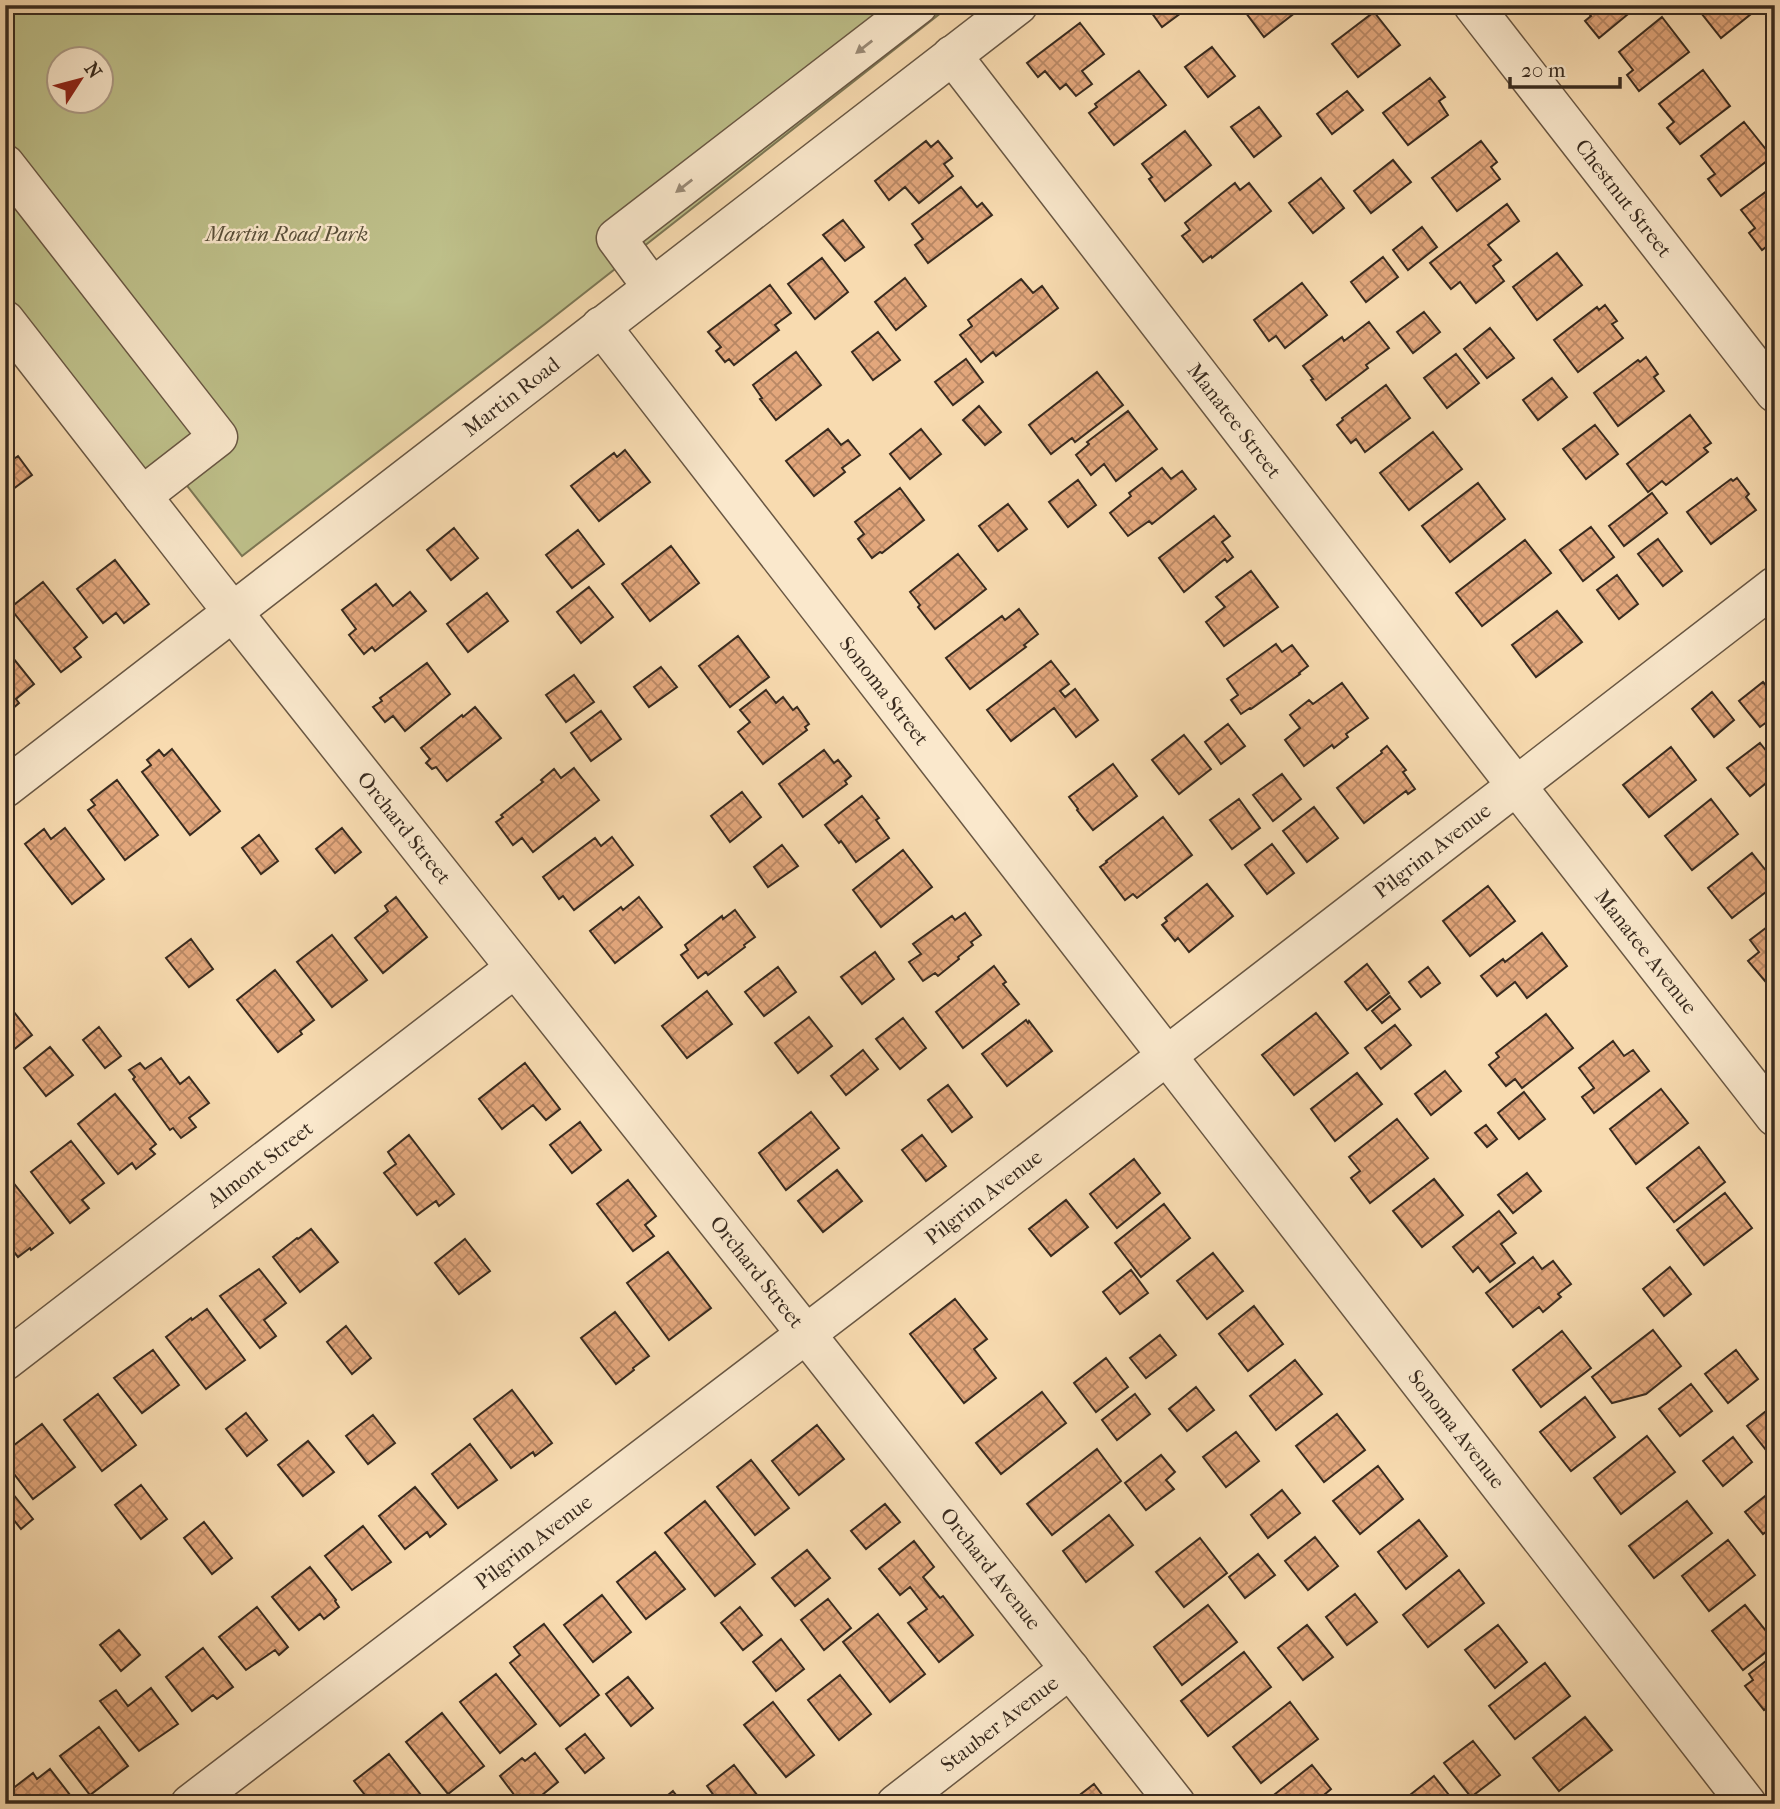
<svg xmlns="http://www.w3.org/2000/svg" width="1780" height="1809" font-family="'IM FELL French Canon',serif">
<defs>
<pattern id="building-cross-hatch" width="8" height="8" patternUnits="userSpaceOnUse" patternTransform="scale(1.75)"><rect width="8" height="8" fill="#e3a77c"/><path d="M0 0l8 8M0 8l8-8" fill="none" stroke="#b98865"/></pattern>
</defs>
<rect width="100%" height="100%" fill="#f8dbb0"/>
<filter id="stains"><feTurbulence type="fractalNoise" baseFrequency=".00286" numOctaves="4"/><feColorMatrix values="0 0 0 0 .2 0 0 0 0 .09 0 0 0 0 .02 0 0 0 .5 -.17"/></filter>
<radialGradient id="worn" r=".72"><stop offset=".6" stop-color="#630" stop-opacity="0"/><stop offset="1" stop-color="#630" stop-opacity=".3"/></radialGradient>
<path fill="#bec08a" stroke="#7c7654" stroke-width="2" fill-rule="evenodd" d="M5,5H951L545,324L242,556L170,464L138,490L5,318ZM60,60H102V102H60Z"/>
<path fill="url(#building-cross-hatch)" stroke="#392b1f" stroke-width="2" d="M1146,5H1175L1181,13L1162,27Z
M1240,5H1291L1296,12L1264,37Z
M1582,5H1639L1599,38L1585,21L1591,16Z
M1702,5H1744L1751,14L1721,38L1698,9Z
M1374,12L1400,45L1358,77L1332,44Z
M1662,17L1689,52L1639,91L1627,75L1633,70L1619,52Z
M1080,23L1104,54L1082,71L1092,84L1076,96L1066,84L1060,89L1045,71L1038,77L1027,63Z
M1212,47L1235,76L1208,97L1185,67Z
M1703,70L1730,106L1680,144L1667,128L1674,122L1659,104Z
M1139,71L1166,105L1114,145L1089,113L1097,107L1095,104Z
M1430,78L1445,97L1439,101L1448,115L1408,145L1383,113Z
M1347,91L1363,110L1332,134L1317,114Z
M1259,107L1281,136L1254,157L1231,127Z
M1744,122L1772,157L1721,196L1708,179L1715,174L1701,156Z
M1185,131L1211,165L1165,201L1149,179L1152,177L1142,164Z
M926,141L931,147L938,141L952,158L944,164L953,176L919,203L905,187L889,200L875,181Z
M1481,141L1497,162L1491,167L1500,179L1457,211L1432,178Z
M1393,160L1411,182L1371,213L1354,191Z
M1321,178L1344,208L1313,233L1289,203Z
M1235,183L1240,190L1249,183L1271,211L1212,258L1211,256L1203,262L1182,236L1190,230L1185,223Z
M1775,185V240L1762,250L1749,233L1755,228L1741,210Z
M961,187L977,207L982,203L992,215L928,263L915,245L923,239L912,224Z
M1507,204L1519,221L1488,245L1501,260L1493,266L1504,281L1476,303L1460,282L1451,289L1430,263Z
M843,220L864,247L845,261L823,235Z
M1422,227L1437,247L1408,270L1393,250Z
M1557,253L1582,285L1537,320L1513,287Z
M1383,257L1398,277L1366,302L1351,282Z
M822,258L848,292L815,319L788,284Z
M905,278L926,306L896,330L875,302Z
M1021,279L1033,293L1042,286L1058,308L996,356L993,352L981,362L960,335L972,326L968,320Z
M1302,283L1327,315L1285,348L1276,336L1269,341L1254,320Z
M770,285L791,313L775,325L779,330L734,365L729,359L725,362L716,351L721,347L708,332Z
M1605,305L1617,321L1612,324L1623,338L1578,372L1554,340L1597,307L1599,310Z
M1424,312L1440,332L1413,353L1397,332Z
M1369,322L1389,348L1366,365L1368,368L1326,400L1311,380L1313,379L1303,366L1342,337L1344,341Z
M1490,328L1514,358L1487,378L1464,349Z
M878,332L900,360L873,380L852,352Z
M796,352L821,385L776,420L760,399L762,398L753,385Z
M1456,354L1479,383L1447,408L1424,378Z
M1646,357L1658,374L1654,377L1664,391L1618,426L1594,393L1638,360L1640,362Z
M966,359L983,382L953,405L935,382Z
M1097,372L1123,405L1075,442L1072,438L1051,454L1029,425Z
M1552,378L1567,397L1538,420L1523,400Z
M1386,385L1410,418L1365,452L1356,439L1351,443L1337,425L1343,420L1342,418Z
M979,406L1001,432L985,445L963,420Z
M1128,411L1157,449L1116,481L1104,464L1091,475L1076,455L1089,444L1087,442Z
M1690,415L1711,443L1704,448L1708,452L1666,485L1662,481L1648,492L1627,464Z
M1595,425L1618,454L1586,479L1563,449Z
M828,429L841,445L848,440L860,455L842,468L845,472L814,496L786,461Z
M921,429L941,454L910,479L890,454Z
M1433,432L1462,469L1409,510L1380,473Z
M625,450L650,482L599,521L571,486L614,453L617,457Z
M18,456L32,475L5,495V465Z
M1162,468L1171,479L1182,471L1196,489L1152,524L1149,521L1128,536L1110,513L1131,496L1129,493Z
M1737,478L1749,494L1746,497L1756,510L1711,544L1687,512L1731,479L1733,481Z
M1078,480L1096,505L1068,527L1049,502Z
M1478,483L1505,519L1450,562L1422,526Z
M900,488L924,520L882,553L880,552L872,558L858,539L864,534L855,522Z
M1652,493L1667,513L1624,546L1609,526Z
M1008,504L1027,529L998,551L979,526Z
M1214,516L1230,536L1222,542L1233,557L1227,562L1225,559L1184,592L1159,558Z
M1591,527L1614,557L1583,581L1560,550Z
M454,528L478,558L451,580L427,550Z
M578,530L604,564L572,588L546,555Z
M1658,539L1682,571L1663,586L1638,554Z
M1525,540L1551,573L1482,626L1456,593Z
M671,546L699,583L650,621L622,584Z
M958,554L986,589L935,629L918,607L920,605L910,592Z
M115,560L149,604L124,623L116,613L103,623L77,589Z
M1251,571L1278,607L1224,646L1206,622L1225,607L1216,597Z
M1617,575L1638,604L1619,619L1597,590Z
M43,582L87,637L74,648L81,657L61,672L10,608Z
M376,584L393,606L410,592L426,611L375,651L372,647L364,654L349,635L356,629L342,610Z
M589,587L613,617L581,643L557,612Z
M487,593L508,621L468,652L447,624Z
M1019,609L1038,634L1024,645L1026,647L970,689L946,658L1002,616L1005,620Z
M1557,611L1582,642L1536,677L1512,645Z
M738,636L769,677L730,707L699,666Z
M1276,644L1282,652L1292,645L1308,666L1299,673L1300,674L1251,709L1250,708L1241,714L1231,700L1238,695L1227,679Z
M5,648L34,684L16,699L19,703L5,715Z
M1051,661L1069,684L1060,691L1065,697L1075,689L1098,720L1076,737L1054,708L1011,741L987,710Z
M427,663L450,694L405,731L393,716L385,722L373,707L382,701L380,698Z
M661,667L677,687L649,707L634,687Z
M574,675L594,702L566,722L546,695Z
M1763,682L1775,696V716L1760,727L1739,701Z
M1342,683L1368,718L1346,734L1348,737L1334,748L1332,745L1304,766L1285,740L1300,728L1290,715L1309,700L1313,704Z
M766,690L776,703L783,697L793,710L797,707L809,724L805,727L807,730L763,764L738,732L750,722L740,710Z
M1712,692L1734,720L1714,737L1692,709Z
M475,707L501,738L447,781L436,767L432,769L426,763L430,759L421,748L462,715L463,717Z
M601,711L621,739L591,761L571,733Z
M1228,724L1245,746L1221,764L1205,742Z
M1184,735L1211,769L1179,794L1152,760Z
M1760,743L1775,762V776L1750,796L1727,768Z
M1387,746L1406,770L1403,772L1415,789L1408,794L1406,791L1364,823L1337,788L1382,753L1381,751Z
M1671,747L1696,780L1649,817L1623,785Z
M172,749L220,811L190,835L142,772L151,765L147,760L159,750L164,756Z
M824,750L834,763L838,760L851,776L845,781L847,784L803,817L779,784Z
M1113,764L1137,796L1093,830L1077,810L1078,809L1069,797Z
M574,768L599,800L533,852L522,838L513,845L496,822L503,817L501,815L543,782L541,780L554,769L561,778Z
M1282,774L1301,799L1273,821L1253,795Z
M117,780L158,835L125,860L88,810L95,805L91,800Z
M742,792L761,817L730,842L711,816Z
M862,796L879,818L876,820L889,838L856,862L841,841L839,843L825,825Z
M1239,799L1260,828L1232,849L1210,820Z
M1711,799L1738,834L1692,870L1665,836Z
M1314,807L1338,838L1307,862L1283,831Z
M1163,817L1192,855L1137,898L1133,894L1125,900L1100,867L1107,862L1106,861Z
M65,828L104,879L72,904L25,844L44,829L51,839Z
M342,828L361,852L335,873L316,849Z
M259,835L278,861L261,874L242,848Z
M612,837L633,865L574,910L563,896L559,899L543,877L595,838L601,846Z
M1272,844L1294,873L1267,894L1245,865Z
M782,845L798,866L768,887L754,867Z
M903,850L932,887L881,927L853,890Z
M1752,853L1775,882V885L1732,918L1708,888Z
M1207,884L1233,916L1189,952L1178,938L1175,941L1162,925L1167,921L1165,918Z
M1488,886L1515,921L1470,956L1443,921Z
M396,897L427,937L383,973L355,938L388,911L385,906Z
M639,897L662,927L615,963L590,931L621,907L623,910Z
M735,910L755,937L744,945L745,947L708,975L706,972L698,978L681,955L688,950L685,945L722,916L723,919Z
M965,913L981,935L971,942L973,945L958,957L959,959L938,976L935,973L923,981L909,962L921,954L913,944L952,916L955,920Z
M1775,921V973L1765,981L1748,961L1759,952L1750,940Z
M1542,933L1567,966L1527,998L1515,982L1497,996L1481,976L1503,959L1505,962Z
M332,935L367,980L332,1007L297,962Z
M191,939L213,969L189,987L166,958Z
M875,952L894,979L862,1004L841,977Z
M1367,964L1389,993L1367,1010L1345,982Z
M994,966L1006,982L1003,984L1019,1004L963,1048L936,1012Z
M778,967L796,992L764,1016L745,992Z
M1428,967L1440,983L1421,997L1409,982Z
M275,970L314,1020L300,1031L302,1034L278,1052L237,1000Z
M707,991L732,1024L687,1058L662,1026Z
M1390,996L1400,1009L1382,1023L1372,1011Z
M10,1007L32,1035L12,1051L5,1042V1010Z
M1316,1013L1348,1053L1294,1095L1262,1055Z
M1546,1014L1573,1048L1522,1088L1515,1079L1506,1086L1489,1065L1499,1057L1496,1053Z
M809,1017L832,1046L798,1073L775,1043Z
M903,1018L926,1048L900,1069L876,1039Z
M1026,1020L1028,1023L1029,1021L1052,1051L1007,1086L982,1054Z
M1395,1025L1411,1045L1381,1069L1365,1048Z
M99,1027L121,1056L105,1068L83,1040Z
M1613,1041L1624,1056L1633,1050L1649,1071L1594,1113L1582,1097L1594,1088L1579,1068Z
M50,1047L73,1075L46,1096L24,1068Z
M863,1050L878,1069L846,1095L831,1076Z
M161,1058L180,1084L189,1077L209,1103L189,1118L196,1127L181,1138L173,1128L170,1130L133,1079L135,1077L129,1070L140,1063L145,1069Z
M525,1063L560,1109L546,1120L533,1105L502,1129L479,1099Z
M1445,1071L1461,1091L1431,1115L1415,1094Z
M1357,1073L1382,1104L1335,1141L1311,1109Z
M948,1085L972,1117L952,1132L928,1100Z
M1661,1089L1688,1123L1636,1164L1610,1129Z
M1524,1092L1545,1119L1519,1139L1498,1113Z
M115,1094L156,1144L150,1149L155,1154L136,1169L132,1163L118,1174L78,1124Z
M811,1112L839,1148L786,1190L759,1153Z
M1397,1119L1428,1158L1370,1203L1351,1178L1360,1171L1349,1157Z
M580,1122L601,1150L572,1173L550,1145Z
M1486,1125L1497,1139L1487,1147L1475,1133Z
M409,1135L454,1194L439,1206L436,1201L417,1215L384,1173L396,1164L388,1152Z
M922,1135L946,1166L926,1181L902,1150Z
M71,1141L104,1183L82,1200L89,1208L70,1223L31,1172Z
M1699,1147L1725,1182L1674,1222L1647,1188Z
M1134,1159L1160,1193L1117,1228L1090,1194Z
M837,1170L862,1201L823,1232L798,1201Z
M1527,1173L1541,1191L1513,1213L1498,1195Z
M1434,1179L1463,1215L1422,1247L1393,1211Z
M628,1180L656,1216L645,1225L654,1236L633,1251L597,1204Z
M12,1181L53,1233L31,1250L30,1248L18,1257L5,1241V1186Z
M1725,1193L1752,1228L1704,1265L1677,1230Z
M1066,1200L1088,1227L1051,1256L1029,1229Z
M1164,1204L1190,1238L1141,1277L1115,1243Z
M1499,1211L1516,1233L1501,1244L1515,1263L1490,1282L1478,1267L1473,1272L1453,1247Z
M311,1229L338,1262L300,1292L273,1257L297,1238L298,1239Z
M465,1239L490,1271L459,1294L435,1263Z
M668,1252L711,1308L669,1340L627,1283Z
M1213,1253L1243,1291L1207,1319L1177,1281Z
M1533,1257L1542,1269L1553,1261L1571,1284L1558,1294L1561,1297L1543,1312L1539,1307L1513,1327L1486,1293Z
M1670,1267L1691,1294L1664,1316L1643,1289Z
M259,1269L286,1303L264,1320L276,1336L260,1348L220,1296Z
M1131,1270L1148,1293L1120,1314L1103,1292Z
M955,1299L987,1339L974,1349L996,1378L964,1403L910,1334Z
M1254,1306L1283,1344L1248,1371L1219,1334Z
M207,1309L245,1360L206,1389L166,1337L191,1318L192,1320Z
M615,1312L649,1356L633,1368L634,1370L616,1384L581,1338Z
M346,1326L371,1358L352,1374L327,1342Z
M1653,1330L1681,1366L1646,1394L1612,1403L1592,1377Z
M1562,1331L1591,1368L1541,1407L1513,1370Z
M1160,1335L1176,1355L1146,1378L1130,1358Z
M153,1350L179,1385L142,1413L114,1378Z
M1736,1350L1758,1379L1728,1403L1705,1374Z
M1106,1358L1128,1387L1096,1412L1074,1383Z
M1295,1360L1322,1394L1276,1430L1250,1396Z
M1691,1384L1712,1411L1680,1436L1659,1409Z
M1196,1387L1214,1410L1187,1431L1169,1409Z
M512,1390L552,1443L535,1456L533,1452L511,1468L474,1419Z
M1042,1392L1066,1423L1001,1474L976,1443Z
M98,1394L136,1445L102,1471L64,1420Z
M1135,1394L1150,1414L1117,1440L1102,1420Z
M1585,1397L1615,1437L1571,1471L1540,1432Z
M1775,1404V1451L1770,1455L1747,1426Z
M246,1413L267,1440L247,1456L226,1429Z
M1337,1414L1365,1450L1324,1482L1296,1446Z
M373,1415L395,1443L368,1464L346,1436Z
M42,1424L75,1467L33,1499L5,1462V1452Z
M817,1425L844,1459L799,1495L772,1461Z
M1236,1432L1259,1461L1226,1487L1203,1457Z
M1647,1436L1675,1472L1621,1514L1594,1478Z
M1733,1437L1752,1462L1723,1486L1703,1461Z
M308,1441L334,1472L303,1496L278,1465Z
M470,1444L497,1480L458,1508L432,1474Z
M1097,1449L1121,1481L1052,1535L1027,1504Z
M1161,1455L1175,1472L1166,1480L1174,1489L1146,1510L1125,1483Z
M751,1460L789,1508L755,1535L717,1487Z
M1378,1466L1403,1499L1360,1534L1333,1501Z
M5,1484L33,1519L21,1529L5,1509Z
M141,1485L167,1519L141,1539L115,1505Z
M415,1487L446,1524L430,1537L427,1532L405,1549L379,1516Z
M1774,1489L1775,1525L1763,1534L1745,1512Z
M1282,1490L1300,1513L1268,1538L1251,1515Z
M705,1501L755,1564L715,1596L665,1533Z
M1687,1501L1712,1533L1654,1578L1629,1546Z
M885,1504L900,1522L866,1549L851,1531Z
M1109,1515L1133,1545L1086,1582L1063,1551Z
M1419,1520L1447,1556L1406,1589L1378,1552Z
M204,1522L232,1558L212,1574L184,1538Z
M363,1526L391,1562L352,1590L325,1556Z
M1315,1537L1338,1566L1308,1590L1285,1561Z
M1200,1538L1227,1573L1184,1607L1156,1572Z
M1728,1540L1755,1575L1709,1611L1682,1576Z
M914,1541L934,1567L923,1577L940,1598L943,1596L973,1635L939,1662L908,1623L927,1609L910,1587L900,1595L879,1569Z
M807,1550L830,1578L795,1606L772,1578Z
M655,1552L685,1589L646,1619L617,1582Z
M1258,1554L1275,1575L1245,1598L1229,1577Z
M310,1567L336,1600L335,1601L339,1607L324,1619L320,1614L299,1630L272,1597Z
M1459,1570L1484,1603L1428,1647L1403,1615Z
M1355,1594L1377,1622L1347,1645L1326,1617Z
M602,1595L631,1632L593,1662L564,1625Z
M828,1599L851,1628L824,1650L801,1620Z
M1208,1605L1237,1642L1182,1685L1154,1647Z
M1745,1605L1775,1642V1645L1743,1670L1712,1631Z
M257,1607L288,1647L279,1655L275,1650L246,1670L219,1637Z
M740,1607L762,1635L743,1650L721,1623Z
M878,1614L925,1674L890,1702L843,1642Z
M544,1624L599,1695L560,1726L510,1663L520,1655L514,1647Z
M1307,1625L1333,1657L1303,1680L1278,1648Z
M1498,1625L1527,1662L1495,1688L1465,1650Z
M119,1630L140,1655L121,1671L100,1645Z
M781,1639L804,1669L776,1691L753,1662Z
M203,1648L233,1687L217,1699L213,1695L192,1711L166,1677Z
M1244,1652L1271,1687L1208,1736L1181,1701Z
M1775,1654V1707L1772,1704L1764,1710L1745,1686L1753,1680L1749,1674Z
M1545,1663L1570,1696L1515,1739L1489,1706Z
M496,1674L536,1724L500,1753L460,1702Z
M840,1675L871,1714L839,1740L808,1700Z
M628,1677L653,1708L631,1726L606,1694Z
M151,1688L178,1724L139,1751L100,1701L116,1690L128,1706Z
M773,1702L814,1755L786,1777L744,1725Z
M1290,1702L1318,1739L1261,1783L1233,1747Z
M442,1713L484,1766L448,1794L406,1742Z
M1585,1717L1612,1750L1559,1791L1533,1758Z
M99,1727L128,1766L90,1795L60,1756Z
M585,1734L604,1758L585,1773L566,1749Z
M1473,1741L1500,1775L1471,1797L1444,1763Z
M535,1753L558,1782L531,1804H521L500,1776L522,1758L525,1761Z
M389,1754L428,1804H372L354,1781Z
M734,1765L764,1804H720L707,1786Z
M1312,1765L1331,1789L1318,1800L1320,1804H1271L1273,1802L1270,1798Z
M50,1769L77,1804H15L7,1793L33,1773L37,1779Z
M1434,1776L1456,1804H1403L1401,1802Z
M1094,1784L1109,1804H1068Z
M673,1791L683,1804H657Z"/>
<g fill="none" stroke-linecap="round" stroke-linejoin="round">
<g stroke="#695743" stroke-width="41">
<g id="minor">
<path id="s1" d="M1473,5L1775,393"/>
<path id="s2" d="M952,55L1494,757L1775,1117"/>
<path d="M5,164L218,437L142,496"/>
<path d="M652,287L616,238L918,5"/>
<path id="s3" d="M5,320L209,582L806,1334L1176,1804"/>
<path id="s4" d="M601,326L1747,1804"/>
<path id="s5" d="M5,788L1018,5"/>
<path id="s6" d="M5,1361L515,968"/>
<path id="s7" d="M190,1804L844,1305L1775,586"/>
<path id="s8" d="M896,1804L1070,1669"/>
</g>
</g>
<use href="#minor" stroke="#fae8cc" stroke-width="38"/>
</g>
<defs><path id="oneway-solid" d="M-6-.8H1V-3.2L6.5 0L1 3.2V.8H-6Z" transform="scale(1.75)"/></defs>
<g fill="#9a8a76">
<use href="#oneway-solid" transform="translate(864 47) rotate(142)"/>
<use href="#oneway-solid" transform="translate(684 186) rotate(142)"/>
</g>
<g text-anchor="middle" stroke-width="5" stroke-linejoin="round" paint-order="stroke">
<g font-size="21" fill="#392b1f" stroke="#fae8cc">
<text dy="7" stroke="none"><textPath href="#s1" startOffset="245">Chestnut Street</textPath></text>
<text dy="7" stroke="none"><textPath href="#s5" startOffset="640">Martin Road</textPath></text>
<text dy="7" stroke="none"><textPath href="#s2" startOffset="462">Manatee Street</textPath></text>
<text dy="7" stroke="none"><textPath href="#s4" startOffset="462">Sonoma Street</textPath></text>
<text dy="7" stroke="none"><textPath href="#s3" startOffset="646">Orchard Street</textPath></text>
<text dy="7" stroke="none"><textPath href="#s7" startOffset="1566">Pilgrim Avenue</textPath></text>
<text dy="7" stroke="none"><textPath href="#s2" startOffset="1134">Manatee Avenue</textPath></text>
<text dy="7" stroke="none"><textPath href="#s6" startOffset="322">Almont Street</textPath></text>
<text dy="7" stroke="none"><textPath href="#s7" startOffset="999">Pilgrim Avenue</textPath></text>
<text dy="7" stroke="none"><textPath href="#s3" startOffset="1213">Orchard Street</textPath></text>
<text dy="7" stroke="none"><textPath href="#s4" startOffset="1396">Sonoma Avenue</textPath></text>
<text dy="7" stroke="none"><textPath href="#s7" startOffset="432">Pilgrim Avenue</textPath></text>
<text dy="7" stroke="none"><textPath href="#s3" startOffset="1591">Orchard Avenue</textPath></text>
<text dy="7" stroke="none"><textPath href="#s8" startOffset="131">Stauber Avenue</textPath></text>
</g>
<g font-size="21" font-style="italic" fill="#5a503a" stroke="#fae8cc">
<text x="287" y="241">Martin Road Park</text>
</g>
</g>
<rect width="1780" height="1809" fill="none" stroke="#f8dbb0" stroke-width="28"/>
<rect x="7" y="7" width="1766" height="1795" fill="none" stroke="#392b1f" stroke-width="3.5"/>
<rect x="14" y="14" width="1752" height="1781" fill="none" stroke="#392b1f" stroke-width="2"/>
<g transform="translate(80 80) rotate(54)"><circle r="33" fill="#fae8cc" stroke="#ad9c87" stroke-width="2"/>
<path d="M0-5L12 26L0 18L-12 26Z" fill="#8f2418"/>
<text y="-10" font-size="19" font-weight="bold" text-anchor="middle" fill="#392b1f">N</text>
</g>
<path d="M1510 77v10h110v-10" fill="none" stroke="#392b1f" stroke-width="3.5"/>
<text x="1521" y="77" font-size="21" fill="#392b1f" stroke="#fae8cc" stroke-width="5" paint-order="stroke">20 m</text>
<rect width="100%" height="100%" filter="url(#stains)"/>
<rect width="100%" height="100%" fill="url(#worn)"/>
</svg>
